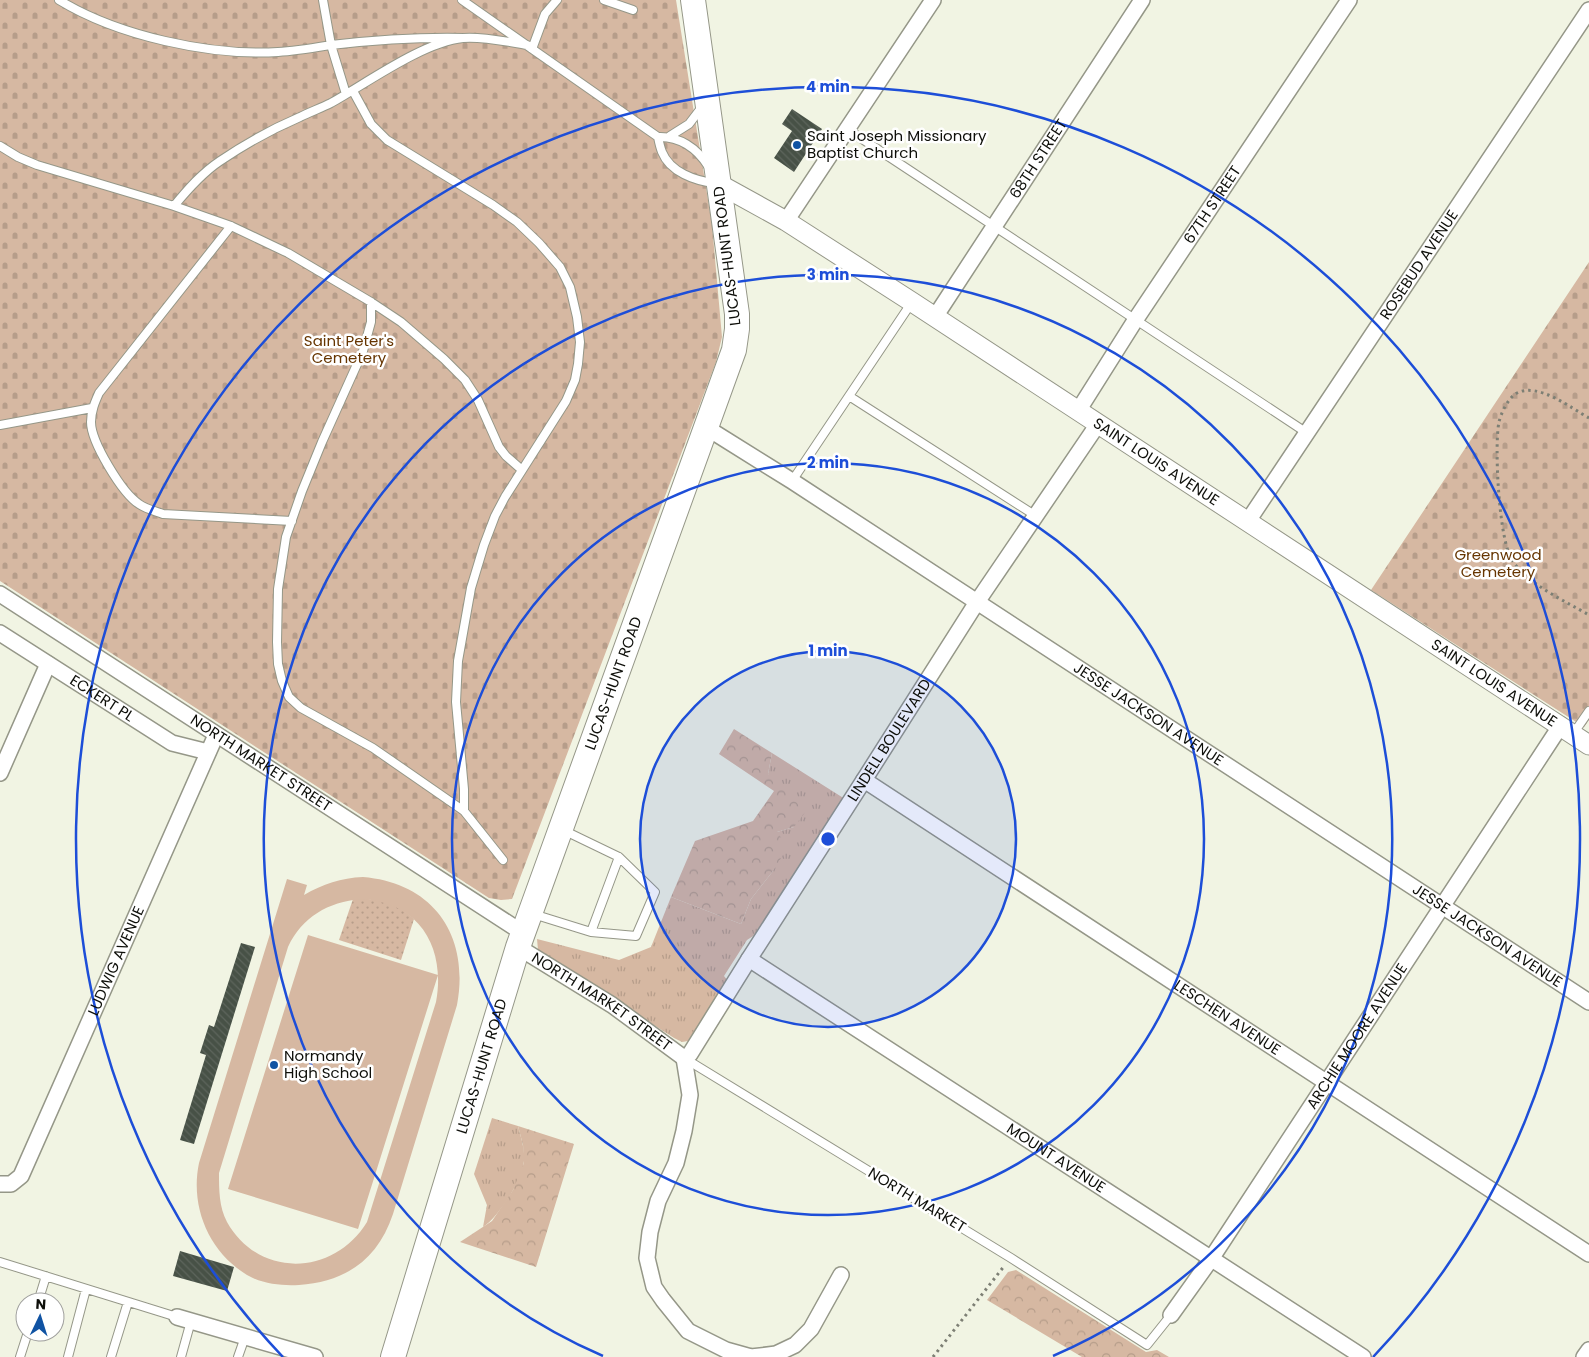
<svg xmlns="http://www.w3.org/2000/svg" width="1589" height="1357" font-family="Poppins,sans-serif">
<defs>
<pattern id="grass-tufts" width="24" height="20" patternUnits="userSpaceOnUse" patternTransform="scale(1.25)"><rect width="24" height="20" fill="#d6b8a2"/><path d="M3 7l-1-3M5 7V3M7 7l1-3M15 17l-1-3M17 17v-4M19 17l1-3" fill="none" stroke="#b69d8a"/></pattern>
<pattern id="forest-crowns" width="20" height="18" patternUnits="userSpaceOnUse" patternTransform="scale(1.25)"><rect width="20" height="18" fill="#d6b8a2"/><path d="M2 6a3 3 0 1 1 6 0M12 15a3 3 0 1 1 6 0" fill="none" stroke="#b69d8a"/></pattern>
<pattern id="cemetery-stones" width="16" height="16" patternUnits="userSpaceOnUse" patternTransform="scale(1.25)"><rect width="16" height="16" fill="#d6b8a2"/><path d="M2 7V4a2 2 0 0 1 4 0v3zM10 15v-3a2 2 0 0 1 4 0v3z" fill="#b69d8a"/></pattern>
<pattern id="park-dots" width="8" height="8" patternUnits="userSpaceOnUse" patternTransform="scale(1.25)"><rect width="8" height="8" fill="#d6b8a2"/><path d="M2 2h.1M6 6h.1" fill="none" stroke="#b69d8a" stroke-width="1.8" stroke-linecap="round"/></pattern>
<pattern id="building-back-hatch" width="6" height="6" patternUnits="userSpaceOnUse" patternTransform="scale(1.25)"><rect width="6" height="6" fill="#475146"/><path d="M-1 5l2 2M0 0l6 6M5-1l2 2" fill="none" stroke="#5d655c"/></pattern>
</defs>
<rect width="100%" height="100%" fill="#f1f4e3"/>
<path fill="url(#grass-tufts)" d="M772,753L845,799L761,931L747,940L724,976L728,981L688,1041L682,1042L674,1038L538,950L537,939L619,960L651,947L671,897L741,924L751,899L773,871L777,832L794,827L768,774Z
M492,1118L518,1126C521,1138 525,1149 524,1161C523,1179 498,1218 483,1227L487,1205L474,1174Z"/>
<path fill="url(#forest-crowns)" d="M734,729L772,753L768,774L809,807L794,827L777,832L788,847L773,871L751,899L741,924L671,897L695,841L753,821L774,791L719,754Z
M518,1126L574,1144L536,1267L460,1242L492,1221L513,1190L524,1163L523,1145Z
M1016,1270L1146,1352L1157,1350L1169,1357H1082L987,1300L1008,1272Z"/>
<path fill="url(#cemetery-stones)" d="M0,0H676L712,225L722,337L716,362L512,899L501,900L489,898L0,581Z
M1589,262V720L1584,727L1371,590Z"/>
<path fill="url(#park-dots)" d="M353,899C375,897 398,903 414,919L401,960L339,940Z"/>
<path fill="#d6b8a2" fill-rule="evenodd" d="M363,877C434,883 470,936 457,1005L393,1214C378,1259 346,1282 299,1285C282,1286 262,1284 247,1275C208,1251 190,1206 199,1163L287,879L307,885L304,895C323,884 341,878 363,877ZM361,899C420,902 446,948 436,1002L367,1222C334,1276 259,1279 227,1222C219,1207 219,1190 219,1173L288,947C302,917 328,902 361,899Z
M308,935L438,975L358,1229L228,1189Z"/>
<path fill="url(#building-back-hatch)" d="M792,109L822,129L794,172L774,158L792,131L782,124Z
M241,943L255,947L194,1144L180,1140L206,1055L200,1053L209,1025L214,1027Z
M180,1251L234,1267L227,1291L173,1276Z"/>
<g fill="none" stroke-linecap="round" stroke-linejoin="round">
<g stroke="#959788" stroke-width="10">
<path id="service" d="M59,0C118,36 210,56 278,52C296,51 313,48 331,45C375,40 420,37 464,38
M323,0L331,45L346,94
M462,0L658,137C679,136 697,148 708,166
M604,0L633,10
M532,49L545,14L557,0
M353,91L371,124L387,140L493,205L517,222L539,243L560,267L570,287L577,317L580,342L578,364L575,380L566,401L505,497L495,516L484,545L471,588L458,661L456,702L464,789V811
M847,129L1307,433
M670,136L689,124L702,107
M658,137C659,142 660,147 662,152C670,172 695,181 715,183
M0,146L18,157L37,165L174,206L231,226L288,253L371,302L401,322L444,359L465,380L478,400L499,447L506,456L522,470
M174,206C188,189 202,173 220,161C245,144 272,129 300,117C310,112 321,108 331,103C367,83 423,42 463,38C481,36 509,42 527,45
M231,226L99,393C95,402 91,411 91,422C91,442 122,493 139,504C146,509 155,511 163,514L292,521
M371,302V322L363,351L322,442L302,491L286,537L278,589L277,642L278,664L282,681L289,697L301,708L373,748L464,811L503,860
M849,396L1036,516
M0,425L92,408
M792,481L912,302
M1573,734L1589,711
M533,914L591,932L619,857L563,830
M591,932L636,936L655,892L619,857
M684,1058L1011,1258L1147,1345L1171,1315
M0,1262L177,1317
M38,1302L46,1276
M20,1357L28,1332
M68,1357L86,1289
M111,1357L128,1302
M181,1357L191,1321
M238,1357L245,1337"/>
</g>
<g stroke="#959788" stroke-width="18">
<g id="minor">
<path d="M786,221L933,0"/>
<path id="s1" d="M935,317L1142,0"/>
<path id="s2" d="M1078,411L1136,319L1349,0"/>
<path id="s3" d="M707,428L792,481L1589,1002"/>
<path id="s4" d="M1248,521L1589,10"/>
<path id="s5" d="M0,594L523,933"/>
<path id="s6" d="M0,633L172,743L208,752"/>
<path d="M0,773L48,664"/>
<path id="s7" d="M864,780L1589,1254"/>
<path id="s8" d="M518,947L612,1005L684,1058"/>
<path id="s9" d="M749,959L1363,1357"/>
<path id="s10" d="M684,1058L690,1054L749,959L864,780L977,602L1098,424"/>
<path d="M684,1058L690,1095L684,1131L676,1163L658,1201L650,1232L647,1258L654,1287L663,1300L688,1331L726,1350L751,1357L776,1354L795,1345L811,1329L841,1275"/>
<path id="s11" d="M0,1184H11L21,1176L216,735"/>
<path id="s12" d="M1171,1315L1211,1259L1561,725"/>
<path d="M177,1317L315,1357"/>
<path d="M1584,1357L1589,1350"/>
</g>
</g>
<g stroke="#959788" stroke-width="21">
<g id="tertiary">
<path id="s13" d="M719,184L786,221L912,302L1589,745"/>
</g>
</g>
<g stroke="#959788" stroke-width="26">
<g id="primary">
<path id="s14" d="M393,1357L518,947L734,350L737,329V314L693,0"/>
</g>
</g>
<path stroke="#7d7f74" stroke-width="3" stroke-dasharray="2.5 4" stroke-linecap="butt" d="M1589,418C1571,408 1538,382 1517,393C1508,398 1501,413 1499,422C1494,446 1499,541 1512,560C1527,584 1565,601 1589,615
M933,1357L1005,1265"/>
<use href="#service" stroke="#fff" stroke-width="8"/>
<use href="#minor" stroke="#fff" stroke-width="15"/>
<use href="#tertiary" stroke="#fff" stroke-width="19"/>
<use href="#primary" stroke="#fff" stroke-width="24"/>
</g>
<circle cx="828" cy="839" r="188" fill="#1d4ed8" fill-opacity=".12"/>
<g fill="none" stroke="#1d4ed8" stroke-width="2.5">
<circle cx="828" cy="839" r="188"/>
<circle cx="828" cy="839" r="376"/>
<path d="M603 1356A564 564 0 1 1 1053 1356"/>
<path d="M283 1357A752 752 0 1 1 1373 1357"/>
</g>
<g fill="#1053a3" stroke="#fff" stroke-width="2">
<circle cx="797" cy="145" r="5"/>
<circle cx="274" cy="1065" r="5"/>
</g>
<g text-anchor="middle" stroke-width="5" stroke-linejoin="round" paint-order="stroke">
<g font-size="15" fill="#0e0f0a" stroke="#fff" text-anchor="start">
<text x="807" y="141">Saint Joseph Missionary<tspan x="807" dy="17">Baptist Church</tspan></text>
<text x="284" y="1061">Normandy<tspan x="284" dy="17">High School</tspan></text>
</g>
<g font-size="15" fill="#0e0f0a" stroke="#fff">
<text dy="5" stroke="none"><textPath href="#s1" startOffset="189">68TH STREET</textPath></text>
<text dy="5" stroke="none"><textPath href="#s2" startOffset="246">67TH STREET</textPath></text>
<text transform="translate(727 256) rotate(-97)" y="5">LUCAS-HUNT ROAD</text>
<text dy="5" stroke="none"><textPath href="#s4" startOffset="308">ROSEBUD AVENUE</textPath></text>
<text dy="5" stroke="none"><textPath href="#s13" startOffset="518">SAINT LOUIS AVENUE</textPath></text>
<text dy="5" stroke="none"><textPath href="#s13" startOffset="922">SAINT LOUIS AVENUE</textPath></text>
<text dy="5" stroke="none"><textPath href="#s14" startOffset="709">LUCAS-HUNT ROAD</textPath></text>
<text dy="5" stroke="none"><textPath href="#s6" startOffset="121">ECKERT PL</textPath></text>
<text dy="5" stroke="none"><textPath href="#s3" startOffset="526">JESSE JACKSON AVENUE</textPath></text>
<text dy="5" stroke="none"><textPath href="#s10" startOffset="379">LINDELL BOULEVARD</textPath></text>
<text dy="5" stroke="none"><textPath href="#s5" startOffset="311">NORTH MARKET STREET</textPath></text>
<text dy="5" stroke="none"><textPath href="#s3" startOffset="931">JESSE JACKSON AVENUE</textPath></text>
<text dy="5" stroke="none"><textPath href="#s11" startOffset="259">LUDWIG AVENUE</textPath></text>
<text dy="5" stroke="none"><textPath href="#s8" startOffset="100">NORTH MARKET STREET</textPath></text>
<text dy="5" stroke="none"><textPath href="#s7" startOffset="434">LESCHEN AVENUE</textPath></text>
<text dy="5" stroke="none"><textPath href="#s12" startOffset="335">ARCHIE MOORE AVENUE</textPath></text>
<text dy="5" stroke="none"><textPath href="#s14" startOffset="304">LUCAS-HUNT ROAD</textPath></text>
<text dy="5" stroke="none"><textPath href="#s9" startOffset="366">MOUNT AVENUE</textPath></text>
<text transform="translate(917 1200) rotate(31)" y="5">NORTH MARKET</text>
</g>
<g font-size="15" fill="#663500" stroke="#fff">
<text x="349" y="346">Saint Peter's<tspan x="349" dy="17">Cemetery</tspan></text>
<text x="1498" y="560">Greenwood<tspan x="1498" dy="17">Cemetery</tspan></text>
</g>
</g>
<circle cx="828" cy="839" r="8" fill="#1d4ed8" stroke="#fff" stroke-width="2.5"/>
<g font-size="15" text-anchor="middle" font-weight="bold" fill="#1d4ed8" stroke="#fff" stroke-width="5" stroke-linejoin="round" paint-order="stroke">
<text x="828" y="92">4 min</text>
<text x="828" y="280">3 min</text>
<text x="828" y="468">2 min</text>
<text x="828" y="656">1 min</text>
</g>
<g transform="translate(40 1317) rotate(4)"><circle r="24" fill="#ffffff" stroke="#9f9f9d"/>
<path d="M0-4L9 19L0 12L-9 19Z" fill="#1053a3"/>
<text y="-8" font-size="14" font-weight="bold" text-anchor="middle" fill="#0e0f0a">N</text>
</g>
</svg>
